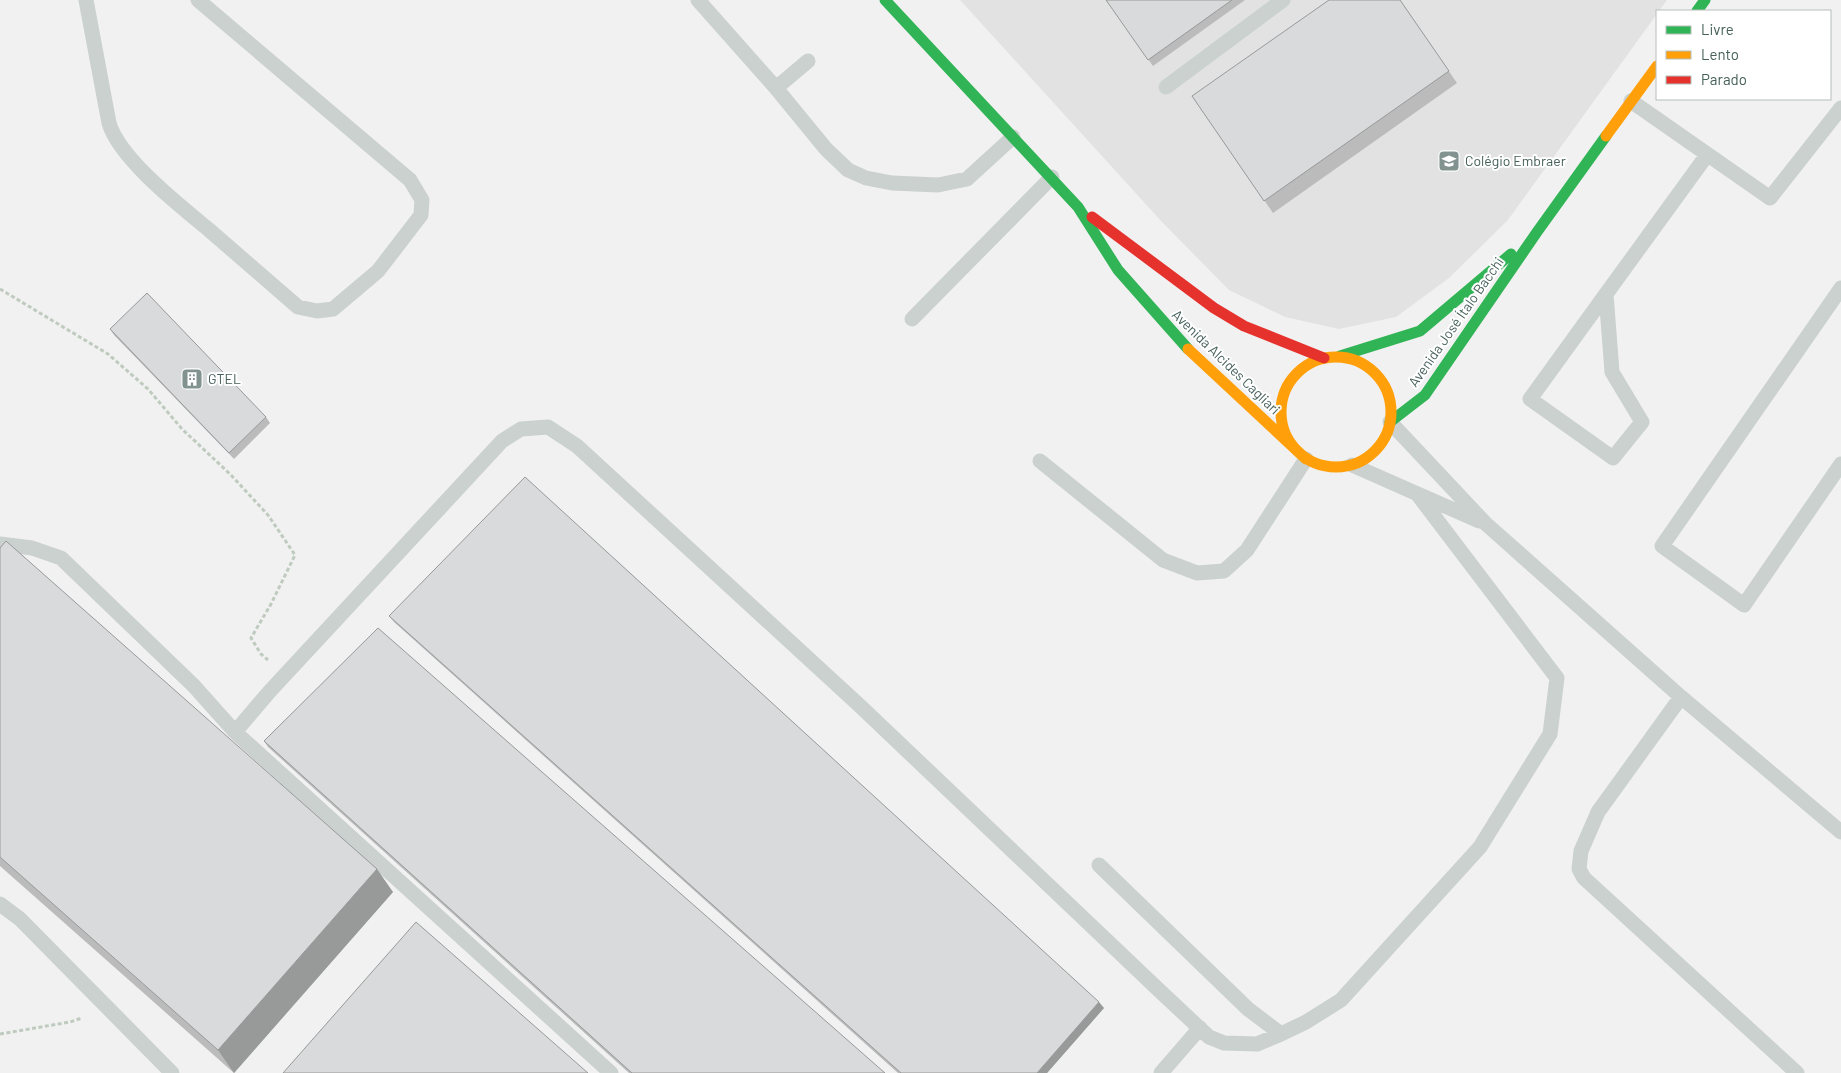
<svg xmlns="http://www.w3.org/2000/svg" width="1841" height="1073" font-family="Barlow,sans-serif">
<rect width="100%" height="100%" fill="#f2f1f2"/>
<path fill="#e2e2e3" d="M960,0H1355L1457,83L1400,0H1667L1508,220L1449,278L1396,317L1339,329L1285,317L1229,290L1162,222Z"/>
<g fill="none" stroke-linecap="round" stroke-linejoin="round">
<path stroke="#becbbe" stroke-width="3" stroke-dasharray="4 2.5" stroke-linecap="butt" d="M0,289L108,354L148,389L182,429L230,474L268,515L295,555L271,604L251,638L261,654L268,660
M0,1034L70,1022L82,1018"/>
<path stroke="#cad1cf" stroke-width="15" d="M86,0L109,123C119,158 179,205 208,229C238,255 268,281 298,307L317,311L333,309L378,271L421,215L422,200L410,180L198,0
M698,0L776,88L808,61
M1166,87L1283,0
M776,88L826,149L848,170L866,178L892,183L938,185L967,179L1013,137
M1631,101L1770,198L1841,108
M1841,288L1662,546L1744,605L1841,464
M1606,294L1612,372L1642,422L1613,458L1530,399Z
M1606,294L1707,155
M912,319L1052,177
M1390,422L1485,523L1681,697L1841,832
M1040,461L1163,560L1197,573L1224,571L1247,550L1306,459
M1352,465L1479,521
M0,544L32,548L61,558L194,686L235,732L611,1073
M1681,697L1598,812L1581,851L1579,869L1584,878L1797,1073
M235,732L270,691L502,441L521,429L548,427L577,446L859,705L1162,993L1209,1037L1224,1043L1257,1044L1281,1034
M1099,865L1248,1009L1281,1034L1306,1022L1341,1000L1480,847L1550,734L1557,678L1418,495
M0,904L20,919L172,1073
M1161,1073L1200,1028"/>
<path stroke="#30b455" stroke-width="11" d="M885,0L1078,207L1118,270L1188,349
M1697,11L1705,0
M1340,356L1420,331L1511,254
M1390,422L1425,395L1537,232L1606,136"/>
<path stroke="#ff9f0a" stroke-width="11" d="M1606,136L1657,66
M1188,349L1306,459
M1281 412a55 55 0 1 1 110 0a55 55 0 1 1-110 0Z"/>
<path stroke="#e5322d" stroke-width="11" d="M1092,217L1214,308L1244,326L1324,358"/>
</g>
<path fill="#bbbbbc" d="M1106,0H1245L1153,66Z
M1400,0L1457,83L1273,213L1192,96Z
M110,329L266,417L270,423L234,459L114,335Z
M0,548L393,892L234,1073L0,866Z
M389,616L1104,1008L1047,1073H898L394,622Z
M264,741L885,1073H629L268,747Z"/>
<path fill="#989999" d="M377,869L393,892L234,1073L218,1050Z
M1099,1002L1104,1008L1047,1073H1037Z"/>
<path fill="#d9dadb" stroke="#989999" d="M1106,0H1232L1148,60Z
M1329,0H1400L1449,71L1264,201L1192,96Z
M147,293L266,417L229,453L110,329Z
M525,477L1099,1002L1037,1073H901L389,616Z
M6,541L377,869L218,1050L0,857V548Z
M378,628L885,1073H632L264,741Z
M416,922L588,1073H283Z"/>
<defs>
<g id="school-square" transform="scale(1.125)"><rect x="-9" y="-9" width="18" height="18" rx="4" fill="#82938f" stroke="#fff"/><path d="M0-5L7-2L0 1L-7-2ZM-4 1L0 2.5L4 1V4Q0 6-4 4Z" fill="#fff"/></g>
<g id="building-square" transform="scale(1.125)"><rect x="-9" y="-9" width="18" height="18" rx="4" fill="#82938f" stroke="#fff"/><path d="M-4-6H4V6H1V3H-1V6H-4ZM-2.5-4.3h1.7v1.8h-1.7ZM.8-4.3h1.7v1.8H.8ZM-2.5-1h1.7V.8h-1.7ZM.8-1h1.7V.8H.8Z" fill="#fff"/></g>
</defs>
<g fill-rule="evenodd">
<use href="#school-square" x="1449" y="161"/>
<use href="#building-square" x="192" y="379"/>
</g>
<g text-anchor="middle" stroke-width="4" stroke-linejoin="round" paint-order="stroke">
<g font-size="14" fill="#46605a" stroke="#fff" text-anchor="start">
<text x="1465" y="166">Colégio Embraer</text>
<text x="208" y="384">GTEL</text>
</g>
<g font-size="14" fill="#46605a" stroke="#fff">
<text transform="translate(1456 322) rotate(-55)" y="5">Avenida José Ítalo Bacchi</text>
<text transform="translate(1226 362) rotate(44)" y="5">Avenida Alcides Cagliari</text>
</g>
</g>
<rect x="1656" y="10" width="175" height="90" fill="#ffffff" stroke="#b5bfbd"/>
<rect x="1666" y="26" width="25" height="8" fill="#30b455" stroke="#b5bfbd"/>
<text x="1701" y="35" font-size="15" fill="#46605a">Livre</text>
<rect x="1666" y="51" width="25" height="8" fill="#ff9f0a" stroke="#b5bfbd"/>
<text x="1701" y="60" font-size="15" fill="#46605a">Lento</text>
<rect x="1666" y="76" width="25" height="8" fill="#e5322d" stroke="#b5bfbd"/>
<text x="1701" y="85" font-size="15" fill="#46605a">Parado</text>
</svg>
